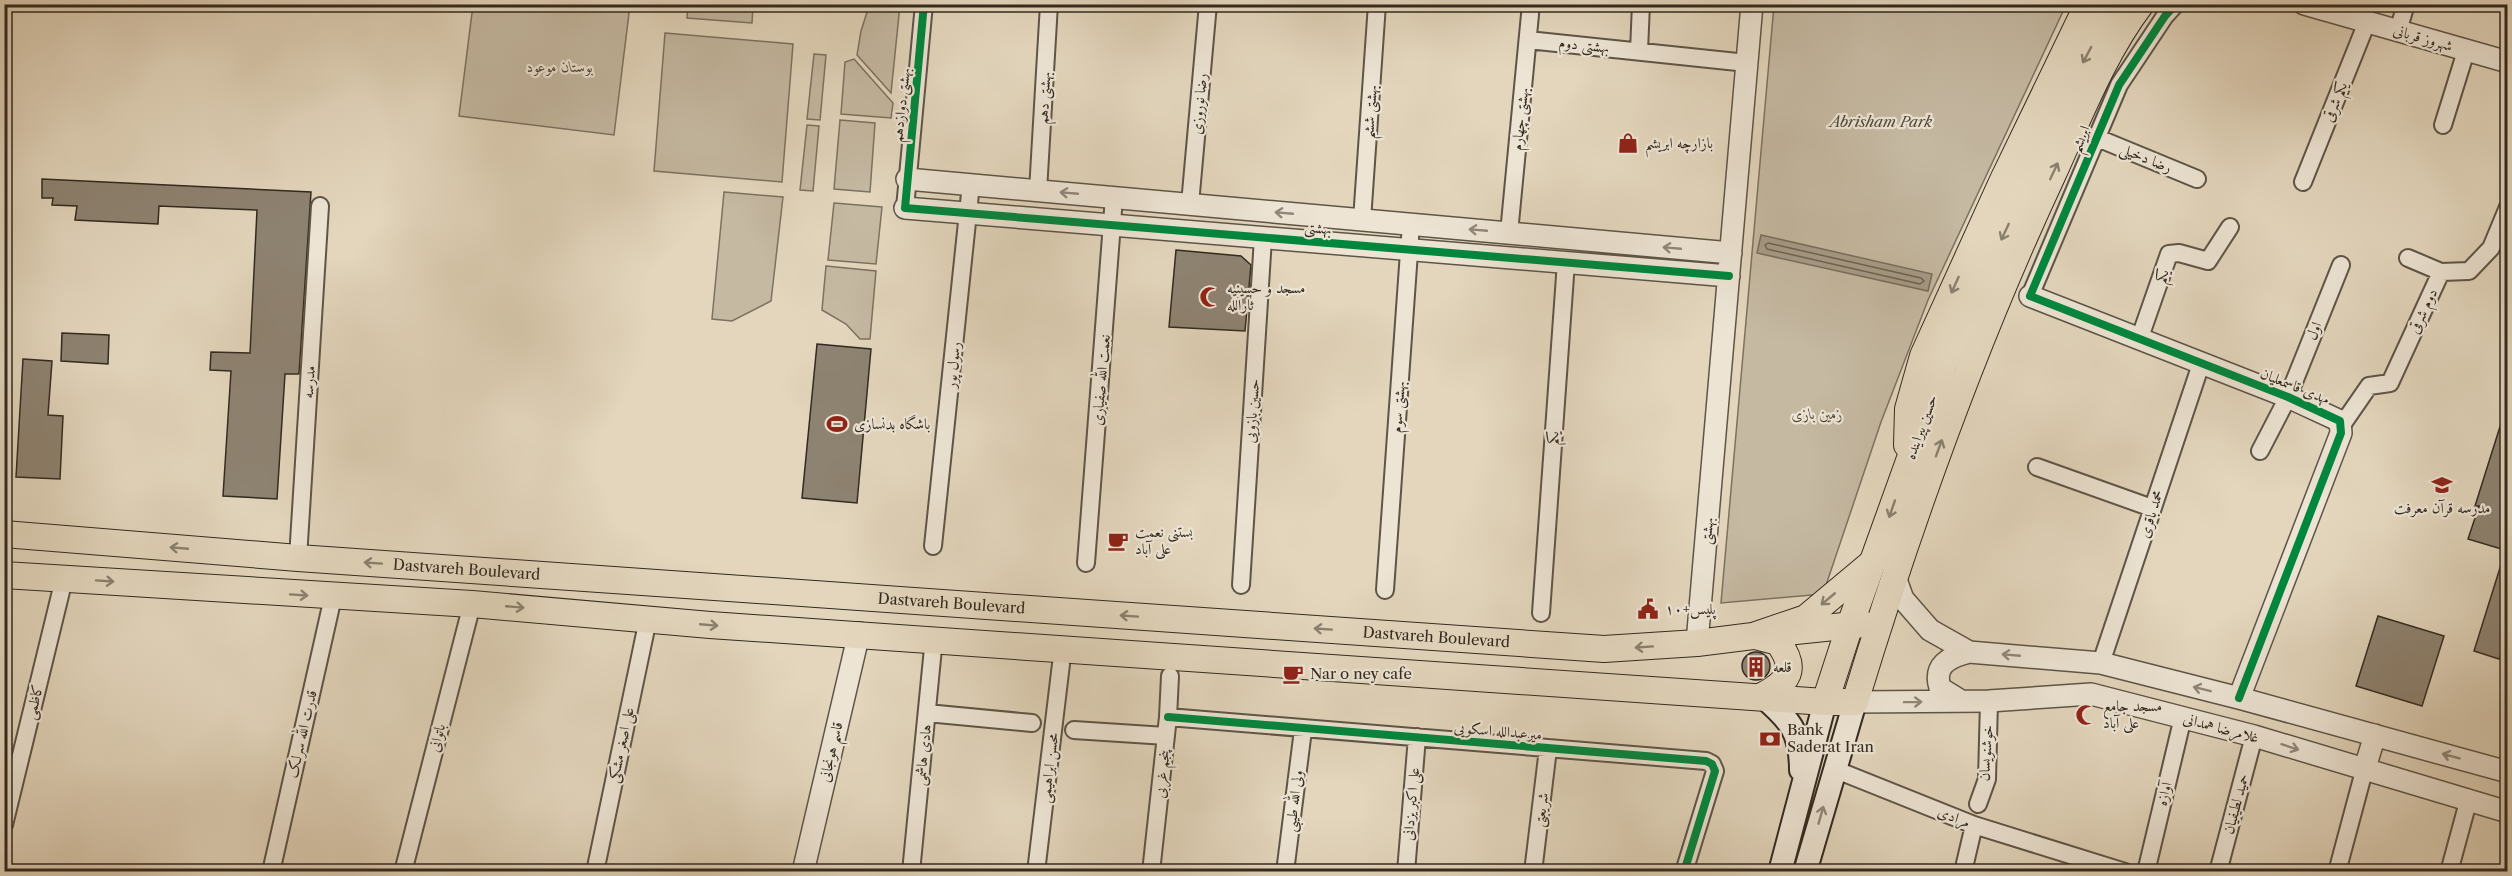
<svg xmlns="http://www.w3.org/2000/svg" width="2512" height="876" font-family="'Libre Caslon Text',Amiri,serif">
<rect width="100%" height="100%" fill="#e3d6bd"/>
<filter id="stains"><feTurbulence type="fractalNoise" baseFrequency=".00333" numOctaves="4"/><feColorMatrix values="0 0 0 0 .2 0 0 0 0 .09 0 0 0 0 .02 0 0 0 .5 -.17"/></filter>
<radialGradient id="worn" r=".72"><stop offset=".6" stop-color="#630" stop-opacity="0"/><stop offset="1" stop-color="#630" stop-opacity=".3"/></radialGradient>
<path fill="#c5b9a2" stroke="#7c7261" stroke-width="1.5" d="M473,5H630L614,135L459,116Z
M688,5H753L752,23L687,18Z
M900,5L891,93L857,55L861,31L869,6Z
M1774,5H2066L1928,300L1881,422L1823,594L1721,603Z
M665,33L793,44L782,182L654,171Z
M814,54L826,55L820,120L807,119Z
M854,59L893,103L891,118L841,114L845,62Z
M840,120L875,123L870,192L834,189Z
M807,125L819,126L813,191L800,190Z
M724,192L783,197L771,301L732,321L712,319Z
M834,203L882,207L876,264L828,260Z
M826,266L876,271L870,339H860L846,324L822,310Z"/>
<path fill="#a79c88" stroke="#786e5e" stroke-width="1.5" d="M1761,235L1932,274L1928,291L1757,253Z"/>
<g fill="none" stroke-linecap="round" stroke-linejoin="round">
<path stroke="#6c6354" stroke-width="1.5" d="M1768,243L1921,278L1924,281L1920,284L1767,249L1765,245Z"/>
</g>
<path fill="#8e8372" stroke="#322a20" stroke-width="1.5" d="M42,179L311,192L299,374H285L277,499L223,496L231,371L210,370L211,352L250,353L257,210L159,206L158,224L75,220L77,206L52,205L53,198H42Z
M1176,250L1241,256L1251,265L1245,331L1169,327Z
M62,333L109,335L108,364L61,361Z
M817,344L871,349L857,503L802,498Z
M23,359L52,361L48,415L63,416L60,479L16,477Z
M2504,414L2508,415V551L2468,539L2479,506H2475Z
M2504,555H2508V632L2499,659L2474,651Z
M2378,616L2444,636L2422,706L2356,686Z
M1742 666a14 14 0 1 1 28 0a14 14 0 1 1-28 0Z"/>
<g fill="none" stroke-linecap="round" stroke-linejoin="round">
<g stroke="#5e5547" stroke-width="20">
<path id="minor" d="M2398,31L2406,4
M1528,40L1747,63
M1639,51L1641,4
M2443,125L2466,51
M2095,137L2197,179
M2303,182L2367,22
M1038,191L1049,4
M1190,204L1208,4
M905,208L924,4
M1362,220L1377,4
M1509,233L1531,4
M2408,258L2441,272
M2030,296L2119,85L2165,16L2176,4
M2139,340L2169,254L2179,253L2208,261L2230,227
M2342,425L2369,386L2390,383L2441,272L2469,271L2491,248L2508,207
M2260,451L2288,397L2341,265
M2037,467L2152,508
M933,546L971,184
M298,558L320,206
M1086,563L1114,197
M1241,585L1263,238
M1385,590L1411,224
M1541,613L1566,262
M2101,663L2201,364
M927,713L1032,723
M1168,717L1706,761L1712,764L1715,771L1684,872
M1074,730L1166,736
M1834,769L1974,825L2125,872
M1978,804L1987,779L1989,701
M4,825L64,579
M271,872L333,597
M403,872L472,604
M595,872L648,619
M911,872L934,638
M1036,872L1061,664
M1151,872L1168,717L1170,676
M1285,872L1303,730
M1406,872L1417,737
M1533,872L1548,749
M1963,872L1974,825
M2146,872L2183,717
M2218,872L2254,736
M2337,872L2364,771
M2449,872L2468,802"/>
</g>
<g stroke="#5e5547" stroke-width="24">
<path id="tertiary" d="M2304,4L2508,62
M907,179L1731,253
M905,208L1729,276
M2030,296L2288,397L2340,421L2341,433L2239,698
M1894,574L1903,599L1930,630L1969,652L2101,663L2239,698L2508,772
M1697,643L1752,4
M1961,701L1940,688C1933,665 1949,657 1969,652
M1855,702L1989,701L2091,694L2254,736L2508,812
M2364,771L2375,735
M803,872L859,633"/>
</g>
<g stroke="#322a20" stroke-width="26">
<path id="secondary" d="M1762,696C1790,720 1801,732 1801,770
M1780,872L1825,702
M1805,872L1855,702"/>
</g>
<g stroke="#322a20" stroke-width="28">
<g id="primary">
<path d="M1907,445L1908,409L1923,356L2003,180L2088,4"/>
<path id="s1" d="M4,534L298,558L1604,649L1697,643L1753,636L1806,618L1873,562"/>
<path d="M4,575L472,604L710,625L1825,702H1855C1910,521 1973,345 2053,174C2079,117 2103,54 2141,4"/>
<path d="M1786,632L1863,624"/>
<path d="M1755,636L1778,642C1798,669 1789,682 1762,696"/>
<path d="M1825,702L1850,625L1944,364L2078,74L2117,4"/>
</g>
</g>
<use href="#minor" stroke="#ede4d4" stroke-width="16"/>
<use href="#tertiary" stroke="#ede4d4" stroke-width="21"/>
<use href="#secondary" stroke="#ede4d4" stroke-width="22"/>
<use href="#primary" stroke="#e3d6bd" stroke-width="26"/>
<g stroke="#ede4d4" stroke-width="11">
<path id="cycleway" d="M924,4L905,208L1729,276
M2176,4L2165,16L2119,85L2030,296L2288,397L2340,421L2341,433L2239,698
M1168,717L1706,761L1712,764L1715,771L1684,872"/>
</g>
<use href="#cycleway" stroke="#00873e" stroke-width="8"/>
</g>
<defs><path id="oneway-shaft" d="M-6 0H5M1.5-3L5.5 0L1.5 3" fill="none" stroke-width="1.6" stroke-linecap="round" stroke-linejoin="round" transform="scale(1.5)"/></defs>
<g stroke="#8a806e">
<use href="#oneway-shaft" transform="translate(2087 55) rotate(118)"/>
<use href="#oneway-shaft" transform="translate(2054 171) rotate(-65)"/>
<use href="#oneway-shaft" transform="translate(2005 232) rotate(115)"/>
<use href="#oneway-shaft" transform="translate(1955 285) rotate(114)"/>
<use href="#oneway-shaft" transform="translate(1939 448) rotate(-70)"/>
<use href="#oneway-shaft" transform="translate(1892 509) rotate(109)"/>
<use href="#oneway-shaft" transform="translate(179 548) rotate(-175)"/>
<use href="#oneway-shaft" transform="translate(373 563) rotate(-176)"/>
<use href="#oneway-shaft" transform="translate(105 581) rotate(4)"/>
<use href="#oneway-shaft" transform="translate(299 595) rotate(4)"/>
<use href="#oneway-shaft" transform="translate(1828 599) rotate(140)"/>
<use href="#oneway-shaft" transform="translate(515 607) rotate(5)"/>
<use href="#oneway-shaft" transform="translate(1129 616) rotate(-176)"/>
<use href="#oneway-shaft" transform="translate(709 625) rotate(5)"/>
<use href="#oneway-shaft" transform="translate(1323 629) rotate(-176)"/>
<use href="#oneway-shaft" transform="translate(1644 647) rotate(176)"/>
</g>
<g stroke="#90877a">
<use href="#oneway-shaft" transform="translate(1069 193) rotate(-175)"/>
<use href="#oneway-shaft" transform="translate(1284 213) rotate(-175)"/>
<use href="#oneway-shaft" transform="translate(1478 230) rotate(-175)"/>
<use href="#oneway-shaft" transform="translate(1672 248) rotate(-175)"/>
<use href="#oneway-shaft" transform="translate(2011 655) rotate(-175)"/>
<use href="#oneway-shaft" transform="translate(2202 689) rotate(-166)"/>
<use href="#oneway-shaft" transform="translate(1913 702) rotate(-1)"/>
<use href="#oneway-shaft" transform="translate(2290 747) rotate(18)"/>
<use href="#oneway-shaft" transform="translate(2451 756) rotate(-165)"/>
<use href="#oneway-shaft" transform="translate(1821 815) rotate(-74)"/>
</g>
<defs>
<g id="shop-bare" transform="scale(1.62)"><path d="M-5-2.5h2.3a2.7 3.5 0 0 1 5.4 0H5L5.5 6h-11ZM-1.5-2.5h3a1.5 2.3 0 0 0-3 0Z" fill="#8f2418" stroke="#ede4d4" stroke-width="2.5" paint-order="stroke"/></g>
<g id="mosque-bare" transform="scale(1.62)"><path d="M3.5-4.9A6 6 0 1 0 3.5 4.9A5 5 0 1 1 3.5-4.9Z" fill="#8f2418" stroke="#ede4d4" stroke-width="2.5" paint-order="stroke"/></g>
<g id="stadium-bare" transform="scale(1.62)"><path d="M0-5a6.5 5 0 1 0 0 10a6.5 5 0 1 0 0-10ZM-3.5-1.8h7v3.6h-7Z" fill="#8f2418" stroke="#ede4d4" stroke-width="2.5" paint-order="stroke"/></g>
<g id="school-bare" transform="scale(1.62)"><path d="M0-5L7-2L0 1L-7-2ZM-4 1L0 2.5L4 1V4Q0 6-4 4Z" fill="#8f2418" stroke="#ede4d4" stroke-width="2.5" paint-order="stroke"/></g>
<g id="cafe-bare" transform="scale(1.62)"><path d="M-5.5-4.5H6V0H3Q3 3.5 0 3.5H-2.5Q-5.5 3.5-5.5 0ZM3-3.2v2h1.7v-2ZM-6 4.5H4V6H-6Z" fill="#8f2418" stroke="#ede4d4" stroke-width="2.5" paint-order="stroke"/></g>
<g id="civic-bare" transform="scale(1.62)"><path d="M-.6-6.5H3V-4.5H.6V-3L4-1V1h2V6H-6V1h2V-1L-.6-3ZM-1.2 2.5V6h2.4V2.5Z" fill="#8f2418" stroke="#ede4d4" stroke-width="2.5" paint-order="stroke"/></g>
<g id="building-bare" transform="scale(1.62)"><path d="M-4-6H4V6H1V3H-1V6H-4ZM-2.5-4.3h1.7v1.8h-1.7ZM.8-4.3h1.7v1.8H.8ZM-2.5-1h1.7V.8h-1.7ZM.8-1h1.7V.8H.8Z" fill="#8f2418" stroke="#ede4d4" stroke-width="2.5" paint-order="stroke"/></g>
<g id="bank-bare" transform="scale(1.62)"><path d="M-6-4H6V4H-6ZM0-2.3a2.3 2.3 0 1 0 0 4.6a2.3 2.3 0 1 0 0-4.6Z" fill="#8f2418" stroke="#ede4d4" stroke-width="2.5" paint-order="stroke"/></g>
</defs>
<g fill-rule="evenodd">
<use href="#shop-bare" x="1628" y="143"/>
<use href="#mosque-bare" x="1210" y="297"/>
<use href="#stadium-bare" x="837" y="424"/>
<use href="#school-bare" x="2442" y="485"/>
<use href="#cafe-bare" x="1118" y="541"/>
<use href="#civic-bare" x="1648" y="609"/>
<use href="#building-bare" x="1756" y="667"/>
<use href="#cafe-bare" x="1293" y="674"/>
<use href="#mosque-bare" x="2086" y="715"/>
<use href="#bank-bare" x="1770" y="739"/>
</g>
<g text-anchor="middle" stroke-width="4.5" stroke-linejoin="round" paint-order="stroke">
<g font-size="15" fill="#322a20" stroke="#ede4d4">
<text transform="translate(2423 38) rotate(16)" y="5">شهروز قربانی</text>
<text transform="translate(1584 45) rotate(6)" y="5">بهشتی دوم</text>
<text transform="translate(1044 98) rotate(-87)" y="5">بهشتی دهم</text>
<text transform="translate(2335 102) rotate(-68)" y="5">یکم شرقی</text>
<text transform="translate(1199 104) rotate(-85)" y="5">رضا نوروزی</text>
<text transform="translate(901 105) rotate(-84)" y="5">بهشتی دوازدهم</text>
<text transform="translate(1370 112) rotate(-86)" y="5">بهشتی ششم</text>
<text transform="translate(1520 119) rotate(-84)" y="5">بهشتی چهارم</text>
<text transform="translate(2080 139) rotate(-67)" y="5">ابریشم</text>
<text transform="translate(2146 158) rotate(22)" y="5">رضا دخیلی</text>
<text transform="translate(1318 228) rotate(5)" y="5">بهشتی</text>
<text transform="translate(2162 276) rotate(-71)" y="5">یکم</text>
<text transform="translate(2423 311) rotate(-65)" y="5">دوم شرقی</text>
<text transform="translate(2314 331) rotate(-68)" y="5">اول</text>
<text transform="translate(953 365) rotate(-84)" y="5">رسول پور</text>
<text transform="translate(1101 380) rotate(-85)" y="5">نعمت الله صفیاری</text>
<text transform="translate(309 382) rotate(-86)" y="5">مدرسه</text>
<text transform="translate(2295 386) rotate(22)" y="5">مهدی قاسمعلیان</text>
<text transform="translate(1398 407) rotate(-86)" y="5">بهشتی سوم</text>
<text transform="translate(1252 411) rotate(-86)" y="5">حسین بازویی</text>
<text transform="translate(1921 427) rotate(-70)" y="5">حسین پیراینده</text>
<text transform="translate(1553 438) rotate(-86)" y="5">یکم</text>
<text transform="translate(2151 514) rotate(-72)" y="5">محمد باقری</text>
<text transform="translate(1707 531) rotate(-85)" y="5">بهشتی</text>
<text dy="5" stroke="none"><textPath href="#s1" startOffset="464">Dastvareh Boulevard</textPath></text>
<text dy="5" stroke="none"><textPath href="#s1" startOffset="950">Dastvareh Boulevard</textPath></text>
<text dy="5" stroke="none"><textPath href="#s1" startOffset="1436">Dastvareh Boulevard</textPath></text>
<text transform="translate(34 702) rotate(-77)" y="5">کاظمی</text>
<text transform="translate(2221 728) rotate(15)" y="5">غلامرضا همدانی</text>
<text transform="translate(1498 731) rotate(5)" y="5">میرعبدالله اسکویی</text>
<text transform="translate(302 734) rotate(-77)" y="5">قدرت الله سرلک</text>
<text transform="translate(437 738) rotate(-76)" y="5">باتوانی</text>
<text transform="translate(621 745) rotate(-78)" y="5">علی اصغر مشکی</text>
<text transform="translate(831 752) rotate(-77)" y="5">قاسم هونجانی</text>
<text transform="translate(1986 753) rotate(-86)" y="5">خوشنویسان</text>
<text transform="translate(923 755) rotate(-84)" y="5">هادی هاشمی</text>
<text transform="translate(1049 768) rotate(-83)" y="5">محسن ابراهیمی</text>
<text transform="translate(1162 774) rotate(-84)" y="5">پنجم غربی</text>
<text transform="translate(2164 794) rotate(-76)" y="5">آوازه</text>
<text transform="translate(1294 801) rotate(-83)" y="5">ولی الله طیبی</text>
<text transform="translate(1411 804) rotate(-85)" y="5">علی اکبر یزدانی</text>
<text transform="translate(2236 804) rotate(-75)" y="5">حمید لطیفیان</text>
<text transform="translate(1541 810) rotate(-83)" y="5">شریعتی</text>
<text transform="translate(1954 817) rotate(21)" y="5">مرادی</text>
</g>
<g font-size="15" font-style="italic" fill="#4f473a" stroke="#ede4d4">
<text x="560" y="72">بوستان موعود</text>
<text x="1881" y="127">Abrisham Park</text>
<text x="1817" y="419">زمین بازی</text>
</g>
<g font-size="15" fill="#322a20" stroke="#ede4d4" text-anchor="start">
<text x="1645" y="148">بازارچه ابریشم</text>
<text x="1227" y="293">مسجد و حسینیه<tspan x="1227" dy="17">ثارالله</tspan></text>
<text x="854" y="429">باشگاه بدنسازی</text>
<text x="2442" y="513" text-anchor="middle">مدرسه قرآن معرفت</text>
<text x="1135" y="537">بستنی نعمت<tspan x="1135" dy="17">علی آباد</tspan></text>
<text x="1665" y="614">پلیس+۱۰</text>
<text x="1773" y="672">قلعه</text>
<text x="1310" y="679">Nar o ney cafe</text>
<text x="2103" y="711">مسجد جامع<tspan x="2103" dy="17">علی آباد</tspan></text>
<text x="1787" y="735">Bank<tspan x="1787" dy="17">Saderat Iran</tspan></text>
</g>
</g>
<rect width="2512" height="876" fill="none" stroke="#e3d6bd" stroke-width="24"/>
<rect x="6" y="6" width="2500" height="864" fill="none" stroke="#322a20" stroke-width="3"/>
<rect x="12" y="12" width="2488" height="852" fill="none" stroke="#322a20" stroke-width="1.5"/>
<rect width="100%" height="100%" filter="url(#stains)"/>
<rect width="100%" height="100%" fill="url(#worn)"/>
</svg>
